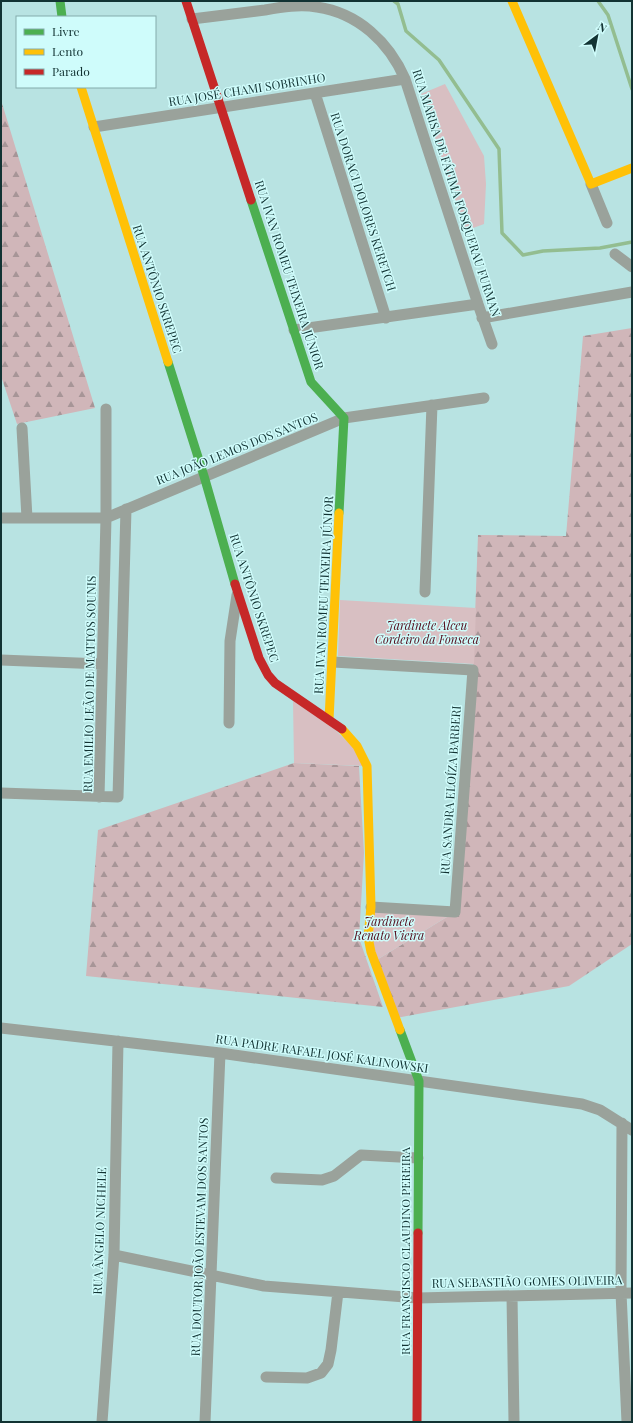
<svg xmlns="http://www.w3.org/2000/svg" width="633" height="1423" font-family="'Playfair Display',serif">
<defs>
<pattern id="forest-firs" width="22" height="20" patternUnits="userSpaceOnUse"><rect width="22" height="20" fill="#d0b6b9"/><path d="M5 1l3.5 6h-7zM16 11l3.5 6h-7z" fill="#a79597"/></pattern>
</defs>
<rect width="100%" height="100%" fill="#b8e3e2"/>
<path fill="url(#forest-firs)" d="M1,100L95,408L17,424L1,376Z
M632,328V944L569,986L396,1018L375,961L455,912L473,670L478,535L566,536L583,336Z
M294,763L359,766L364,853L359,938L383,1007L86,976L98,830Z"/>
<path fill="#d8bfc2" d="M445,84L484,156L486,184L484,224L465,231L421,94Z
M340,600L476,608L474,664L338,656Z
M293,701L331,726L361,755L365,766L294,763Z
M371,907L455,912L375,961Z"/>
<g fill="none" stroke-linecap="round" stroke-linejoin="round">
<path stroke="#93bd90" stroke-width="3.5" d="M394,1L398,4L406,31L439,60L499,149L502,233L523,255L543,251L600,248L632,242
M598,1L608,15L632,89"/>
<path stroke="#9aa29b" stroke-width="11" d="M192,19C216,16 241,13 265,10C282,7 300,4 317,7C358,13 389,42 405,79L478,304L492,344
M315,93L386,318
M94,127L405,79
M591,184L607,223
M615,254L632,267
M482,318L632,292
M294,330L478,304
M22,428L27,518
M1,518H106L344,418L484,398
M425,592L432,405
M1,660L102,664
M333,662L473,670L455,912L371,907
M229,723L230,641L237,595
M1,793L118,797L126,509
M99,797L106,518V409
M1,1028L220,1053L582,1104L600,1110L632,1130
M622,1123L621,1293L627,1422
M276,1178L322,1180L334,1176L361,1155L418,1158
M114,1255L264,1286L418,1298L632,1293
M512,1296L514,1422
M266,1377L307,1378L321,1373L328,1364L331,1350L338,1292
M102,1422L114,1255L118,1041
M205,1422L220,1053"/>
<path stroke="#4caf50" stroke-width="9" d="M60,1L62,17
M251,200L311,382L344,418L339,513
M168,362L204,476L235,584
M400,1030L419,1081L418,1233"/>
<path stroke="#ffc107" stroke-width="9" d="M512,1L591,184L632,168
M81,87L168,362
M329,720L339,513
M342,729L357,746L367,766L371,907L368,937L371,952L400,1030"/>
<path stroke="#c62828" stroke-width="9" d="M186,1L251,200
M235,584L259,658L268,675L275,683L342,729
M417,1422L418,1233"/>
</g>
<g text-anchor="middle" stroke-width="3" stroke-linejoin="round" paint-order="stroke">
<g font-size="12" fill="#123333" stroke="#cffcfb">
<text transform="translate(247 90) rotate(-9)" y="4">RUA JOSÉ CHAMI SOBRINHO</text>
<text transform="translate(456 193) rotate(72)" y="4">RUA MARISA DE FÁTIMA FOSQUERAU FURMAN</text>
<text transform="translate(363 202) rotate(72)" y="4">RUA DORACI DOLORES KERETCH</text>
<text transform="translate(289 275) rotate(72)" y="4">RUA IVAN ROMEU TEIXEIRA JÚNIOR</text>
<text transform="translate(157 289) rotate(72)" y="4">RUA ANTÔNIO SKREPEC</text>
<text transform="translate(237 449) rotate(-22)" y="4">RUA JOÃO LEMOS DOS SANTOS</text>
<text transform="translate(324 595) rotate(-87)" y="4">RUA IVAN ROMEU TEIXEIRA JÚNIOR</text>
<text transform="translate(254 598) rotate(72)" y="4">RUA ANTÔNIO SKREPEC</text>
<text transform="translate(90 684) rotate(-89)" y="4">RUA EMILIO LEÃO DE MATTOS SOUNIS</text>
<text transform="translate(451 790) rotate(-86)" y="4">RUA SANDRA ELOÍZA BARBERI</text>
<text transform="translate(322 1054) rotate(8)" y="4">RUA PADRE RAFAEL JOSÉ KALINOWSKI</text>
<text transform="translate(100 1231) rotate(-88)" y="4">RUA ÂNGELO NICHELE</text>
<text transform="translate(200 1237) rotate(-88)" y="4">RUA DOUTOR JOÃO ESTEVAM DOS SANTOS</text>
<text transform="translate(406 1251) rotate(-90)" y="4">RUA FRANCISCO CLAUDINO PEREIRA</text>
<text transform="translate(527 1282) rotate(-1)" y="4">RUA SEBASTIÃO GOMES OLIVEIRA</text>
</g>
<g font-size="12" font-style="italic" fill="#550b1b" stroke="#cffcfb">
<text x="427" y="630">Jardinete Alceu<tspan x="427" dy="14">Cordeiro da Fonseca</tspan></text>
<text x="389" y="926">Jardinete<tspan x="389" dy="14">Renato Vieira</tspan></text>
</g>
</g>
<rect width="633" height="1423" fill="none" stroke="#123333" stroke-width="4"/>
<rect x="16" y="16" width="140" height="72" fill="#cffcfb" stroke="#83acab"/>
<rect x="24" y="29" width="20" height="6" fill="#4caf50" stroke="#83acab"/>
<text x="52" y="36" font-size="12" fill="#123333">Livre</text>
<rect x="24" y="49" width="20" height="6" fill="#ffc107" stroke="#83acab"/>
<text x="52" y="56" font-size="12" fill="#123333">Lento</text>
<rect x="24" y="69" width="20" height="6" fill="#c62828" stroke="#83acab"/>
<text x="52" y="76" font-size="12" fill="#123333">Parado</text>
<g transform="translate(597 36) rotate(32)" stroke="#cffcfb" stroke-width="3" paint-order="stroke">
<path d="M0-3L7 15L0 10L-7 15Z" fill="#123333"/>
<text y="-6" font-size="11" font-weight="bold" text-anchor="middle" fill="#123333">N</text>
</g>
</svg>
